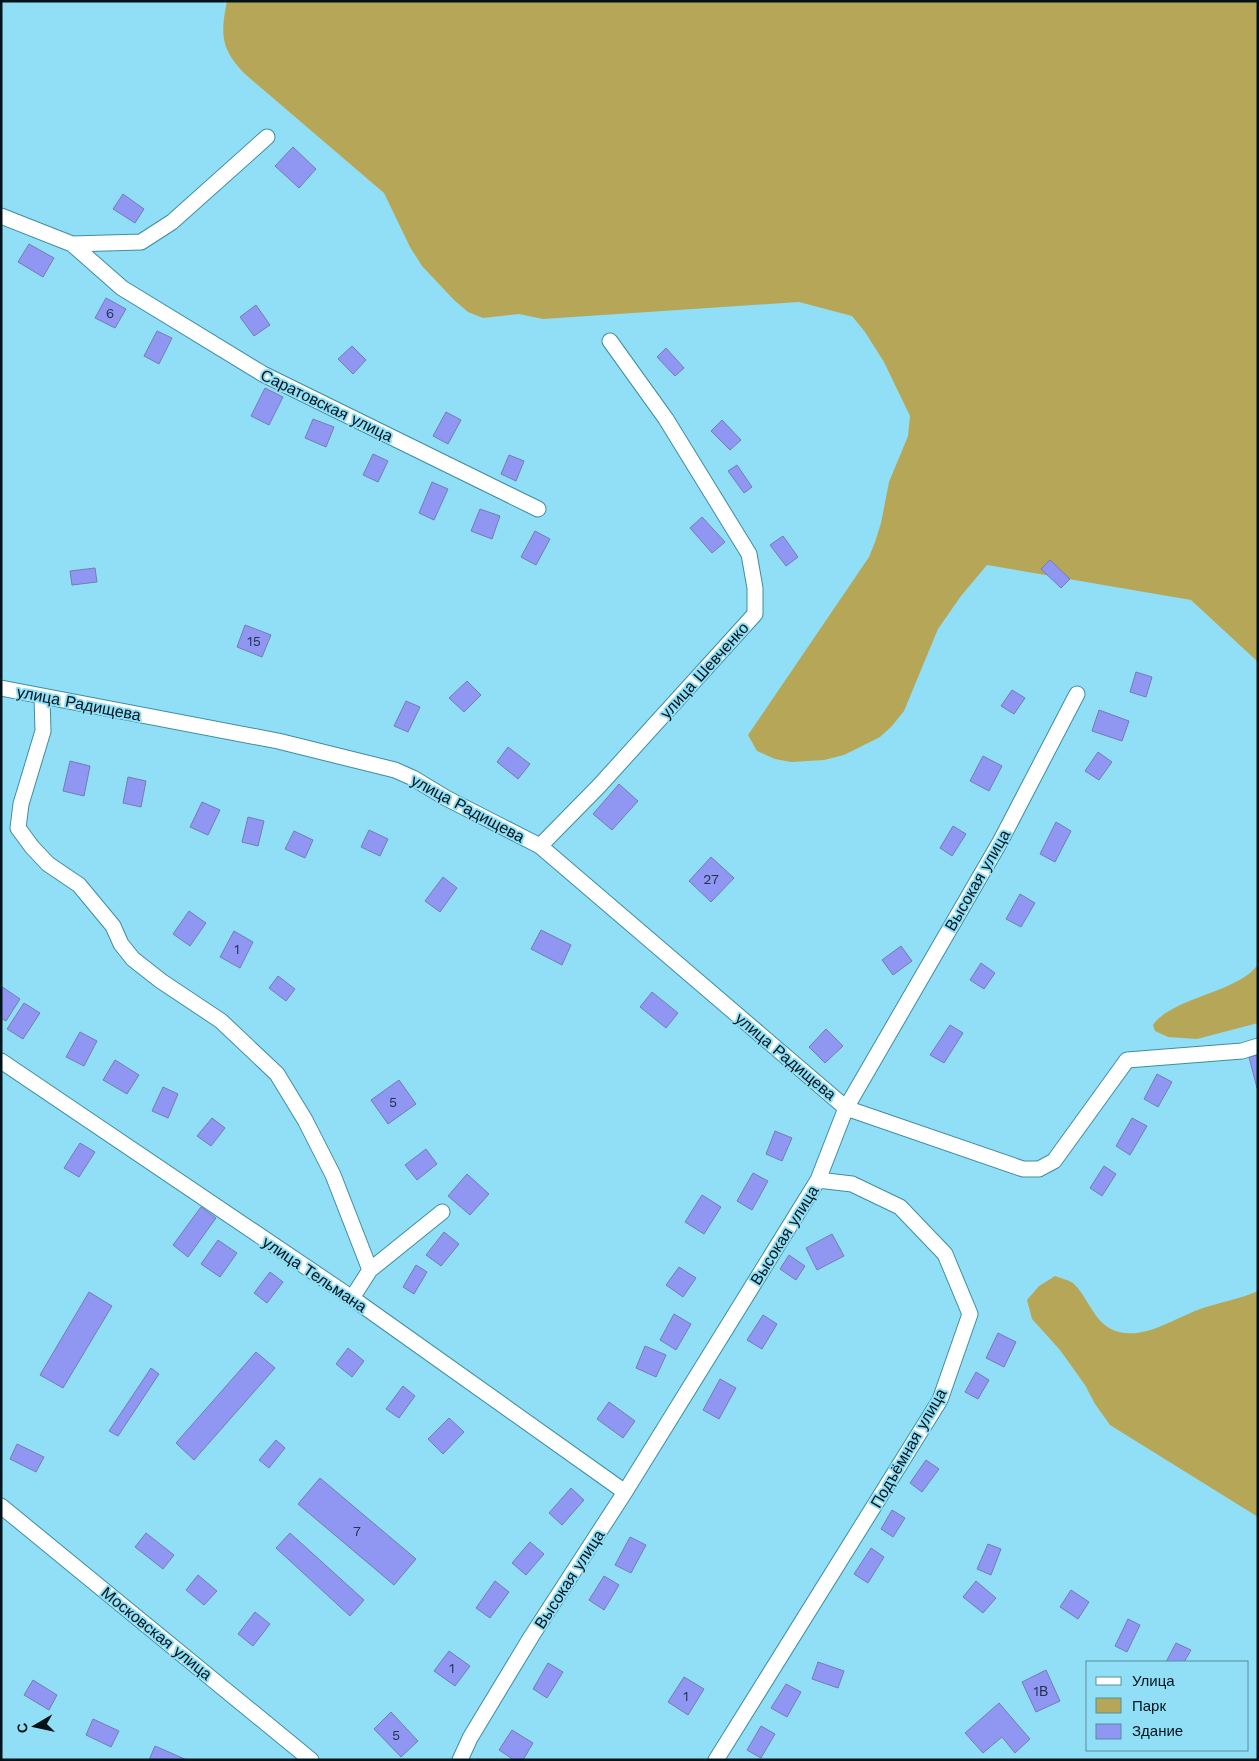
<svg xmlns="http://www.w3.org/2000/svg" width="1259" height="1761" font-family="'Work Sans',sans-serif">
<rect width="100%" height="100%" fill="#91dff6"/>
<path fill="#b6a758" d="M227,1H1258V662L1191,600L987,565L961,596L938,629L904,711L892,726L880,737L844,755L824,760L791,762L775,759L757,751L748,735L869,557L875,542L881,523L889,482L908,436L910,416L884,362L865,332L852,316L799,302L543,319L519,314L483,318L468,312L454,300L422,266L410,247L384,193L246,75C221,49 220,36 227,1Z
M1258,964V1023L1197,1039L1168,1037L1155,1031L1153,1025C1172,997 1241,992 1258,964Z
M1055,1276C1060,1278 1069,1280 1073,1283C1087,1296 1092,1317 1109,1328C1139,1345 1175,1317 1203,1308C1221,1302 1240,1299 1258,1291V1517L1110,1425L1095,1404L1085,1385L1060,1350L1032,1319L1027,1300L1039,1286Z"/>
<path fill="#8f97f2" stroke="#767cb3" d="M293,147L316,169L299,188L275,166Z
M123,194L144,209L135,223L113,209Z
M29,244L54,258L43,277L18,262Z
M106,298L126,309L115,328L95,318Z
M256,305L270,325L254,336L240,317Z
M157,331L172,338L159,364L144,356Z
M352,346L366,360L353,374L338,359Z
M666,348L684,368L675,376L657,357Z
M265,388L283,397L269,425L251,416Z
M446,412L461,420L448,444L433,436Z
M313,419L334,427L326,447L305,438Z
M722,420L741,440L730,450L711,431Z
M373,454L388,461L378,482L363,475Z
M509,455L524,461L516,481L501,474Z
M737,465L752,487L744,493L728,471Z
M432,482L448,489L434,520L419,513Z
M480,509L500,516L492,539L471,531Z
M702,517L725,542L712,553L690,528Z
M535,531L550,539L536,565L521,557Z
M783,536L798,557L786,566L770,545Z
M1050,560L1070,579L1061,588L1041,569Z
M95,568L97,582L72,585L70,571Z
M245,625L271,635L262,657L237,647Z
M1136,672L1152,677L1146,697L1130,692Z
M467,681L481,695L464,712L449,698Z
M1012,690L1025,698L1014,714L1001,706Z
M406,701L420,707L408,732L394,726Z
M1099,710L1129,721L1122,741L1092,731Z
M508,747L530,764L518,779L497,762Z
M1098,752L1112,762L1099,780L1085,771Z
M983,756L1002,766L989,791L970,781Z
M70,761L90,766L84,796L63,791Z
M128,777L146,781L141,807L123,803Z
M619,784L638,801L612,830L593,814Z
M202,802L220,810L208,835L190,827Z
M248,817L264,821L258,846L242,842Z
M1056,822L1071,831L1055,862L1040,854Z
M953,826L966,834L952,856L940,848Z
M369,830L388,839L380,856L361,847Z
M294,831L313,840L305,858L285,849Z
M711,857L734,878L711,902L689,881Z
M443,877L457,888L440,912L425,901Z
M1020,894L1035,903L1021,927L1006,919Z
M189,911L206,923L190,946L173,934Z
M541,930L571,945L562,965L531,949Z
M234,931L253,942L240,968L220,957Z
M901,946L912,961L893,975L882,960Z
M981,963L995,973L984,989L970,980Z
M278,976L295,989L286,1001L269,988Z
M1,986L20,999L6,1021L1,1018Z
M652,992L678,1013L666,1028L640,1007Z
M24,1003L40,1013L23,1039L7,1029Z
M950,1025L963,1033L944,1063L930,1055Z
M826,1029L843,1046L825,1063L809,1047Z
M80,1032L97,1041L84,1066L66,1057Z
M1258,1055V1088H1257L1249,1057Z
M115,1060L139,1075L127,1094L103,1080Z
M1157,1074L1172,1082L1158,1107L1144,1099Z
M399,1080L416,1104L388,1124L371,1100Z
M163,1087L178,1094L168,1118L152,1111Z
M212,1118L225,1128L211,1146L197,1136Z
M1132,1118L1147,1126L1130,1155L1116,1146Z
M775,1131L792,1138L782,1161L766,1154Z
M80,1143L95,1152L79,1177L64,1168Z
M426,1149L437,1164L417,1180L405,1165Z
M1104,1166L1116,1174L1102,1196L1090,1188Z
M753,1173L768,1181L752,1210L737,1201Z
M467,1174L489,1194L470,1215L448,1196Z
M702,1195L721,1207L704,1234L685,1222Z
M201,1207L216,1218L188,1257L173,1245Z
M444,1232L459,1244L441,1266L426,1255Z
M832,1234L844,1256L817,1270L806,1248Z
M218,1240L237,1253L220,1277L201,1264Z
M789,1255L805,1266L796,1280L780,1269Z
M416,1265L427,1272L414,1294L403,1287Z
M679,1267L696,1278L683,1297L666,1285Z
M270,1272L283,1282L267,1303L254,1293Z
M89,1292L112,1306L63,1388L40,1375Z
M674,1314L691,1324L676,1350L660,1340Z
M763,1315L777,1324L762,1349L747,1340Z
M998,1333L1016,1342L1004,1367L986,1358Z
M645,1346L666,1355L656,1377L636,1368Z
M348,1348L364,1361L352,1377L336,1364Z
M256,1352L275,1368L194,1460L176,1443Z
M151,1368L159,1374L118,1436L109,1431Z
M976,1372L989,1380L978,1399L965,1392Z
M720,1379L736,1388L719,1419L703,1410Z
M403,1386L415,1396L399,1418L386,1409Z
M609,1402L635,1421L623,1438L597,1419Z
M449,1418L464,1432L443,1454L428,1439Z
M276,1440L285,1448L269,1468L259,1460Z
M17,1444L44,1457L36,1472L10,1459Z
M926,1460L939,1469L922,1492L910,1483Z
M320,1478L416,1559L394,1585L298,1504Z
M571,1488L584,1500L562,1525L549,1513Z
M892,1510L905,1518L893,1537L881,1529Z
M146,1533L174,1555L163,1569L135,1547Z
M290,1533L364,1600L350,1616L276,1548Z
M630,1537L646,1545L631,1573L615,1565Z
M530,1542L544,1554L526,1575L512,1563Z
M988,1544L1001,1549L991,1575L977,1569Z
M871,1548L884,1557L868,1583L854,1574Z
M198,1575L217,1591L204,1605L186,1590Z
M604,1576L619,1585L604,1610L589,1600Z
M495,1581L509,1592L490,1618L476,1608Z
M976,1581L996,1598L983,1613L963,1597Z
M1071,1590L1089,1602L1078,1619L1060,1607Z
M255,1612L270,1624L253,1646L238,1634Z
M1128,1619L1140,1625L1127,1652L1115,1646Z
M1176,1643L1191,1650L1184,1662H1166Z
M449,1651L470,1666L455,1686L434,1671Z
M818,1662L844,1671L838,1688L812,1679Z
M548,1663L563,1672L547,1698L533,1689Z
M1046,1670L1060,1701L1036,1712L1022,1682Z
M684,1677L704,1689L688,1715L668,1702Z
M33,1680L57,1695L49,1710L24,1695Z
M786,1684L801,1692L787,1717L771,1708Z
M999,1703L1030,1739L1015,1753L1002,1737L983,1753L965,1733Z
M391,1712L418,1741L401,1757L374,1729Z
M93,1719L119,1731L111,1747L86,1735Z
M761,1726L775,1734L761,1758L747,1750Z
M512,1730L533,1743L523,1760H514L499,1750Z
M155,1746L187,1760H149Z"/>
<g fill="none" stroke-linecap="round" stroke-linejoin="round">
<g stroke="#3f8da2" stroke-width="17">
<path id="street" d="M1,216L72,244L122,288L263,374L538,509
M72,244L141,242L172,222L267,137
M1,688L278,741L395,770L413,778L446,798L540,846L846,1108L1023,1169H1039L1054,1161L1127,1060L1242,1051L1258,1046
M42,697L43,731L21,804L18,828L32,847L48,864L79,885L113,926L121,944L133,959L161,981L221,1021L277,1074L305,1120L333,1175L370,1270
M540,846L599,786L755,614V588L749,554L666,419L610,341
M1,1061L352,1298L625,1492
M352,1298L370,1270L442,1212
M1,1506L311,1760
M460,1760L470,1738L531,1637L625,1492L818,1180L846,1108L1000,842L1077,694
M716,1760L940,1400L970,1314L945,1254L900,1207L852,1184L818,1180"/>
</g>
<use href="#street" stroke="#fff" stroke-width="15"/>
</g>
<g text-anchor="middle" stroke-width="4" stroke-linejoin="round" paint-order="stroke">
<g font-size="14" fill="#24344f">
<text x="110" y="318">6</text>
<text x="254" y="646">15</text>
<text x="711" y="884">27</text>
<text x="237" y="954">1</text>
<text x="393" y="1107">5</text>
<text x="357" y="1536">7</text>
<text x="452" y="1673">1</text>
<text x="1041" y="1696">1В</text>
<text x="686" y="1701">1</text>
<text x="396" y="1740">5</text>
</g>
<g font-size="16" fill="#001319" stroke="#91dff6">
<text transform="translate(327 405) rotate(26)" y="6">Саратовская улица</text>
<text transform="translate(704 670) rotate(-48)" y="6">улица Шевченко</text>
<text transform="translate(79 703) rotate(11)" y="6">улица Радищева</text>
<text transform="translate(468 808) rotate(28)" y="6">улица Радищева</text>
<text transform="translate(977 880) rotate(-60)" y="6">Высокая улица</text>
<text transform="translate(786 1056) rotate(40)" y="6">улица Радищева</text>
<text transform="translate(784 1235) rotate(-58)" y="6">Высокая улица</text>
<text transform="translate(315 1274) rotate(34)" y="6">улица Тельмана</text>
<text transform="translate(908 1448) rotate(-60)" y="6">Подъёмная улица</text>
<text transform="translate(569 1579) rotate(-57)" y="6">Высокая улица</text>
<text transform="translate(157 1633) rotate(39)" y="6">Московская улица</text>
</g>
</g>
<rect width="1259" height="1761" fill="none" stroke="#001319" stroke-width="5"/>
<rect x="1086" y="1661" width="162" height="90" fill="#91dff6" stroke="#578d9e"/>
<rect x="1096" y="1677" width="25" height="8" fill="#ffffff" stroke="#578d9e"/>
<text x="1132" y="1686" font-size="15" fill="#001319">Улица</text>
<rect x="1096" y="1698" width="25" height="15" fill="#b6a758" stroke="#578d9e"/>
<text x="1132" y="1711" font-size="15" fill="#001319">Парк</text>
<rect x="1096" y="1724" width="25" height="15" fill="#8f97f2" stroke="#578d9e"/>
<text x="1132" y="1736" font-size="15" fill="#001319">Здание</text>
<g transform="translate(35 1726) rotate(261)" stroke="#91dff6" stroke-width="4" paint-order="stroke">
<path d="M0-4L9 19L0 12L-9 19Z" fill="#001319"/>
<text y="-8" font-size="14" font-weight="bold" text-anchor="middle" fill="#001319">С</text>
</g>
</svg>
